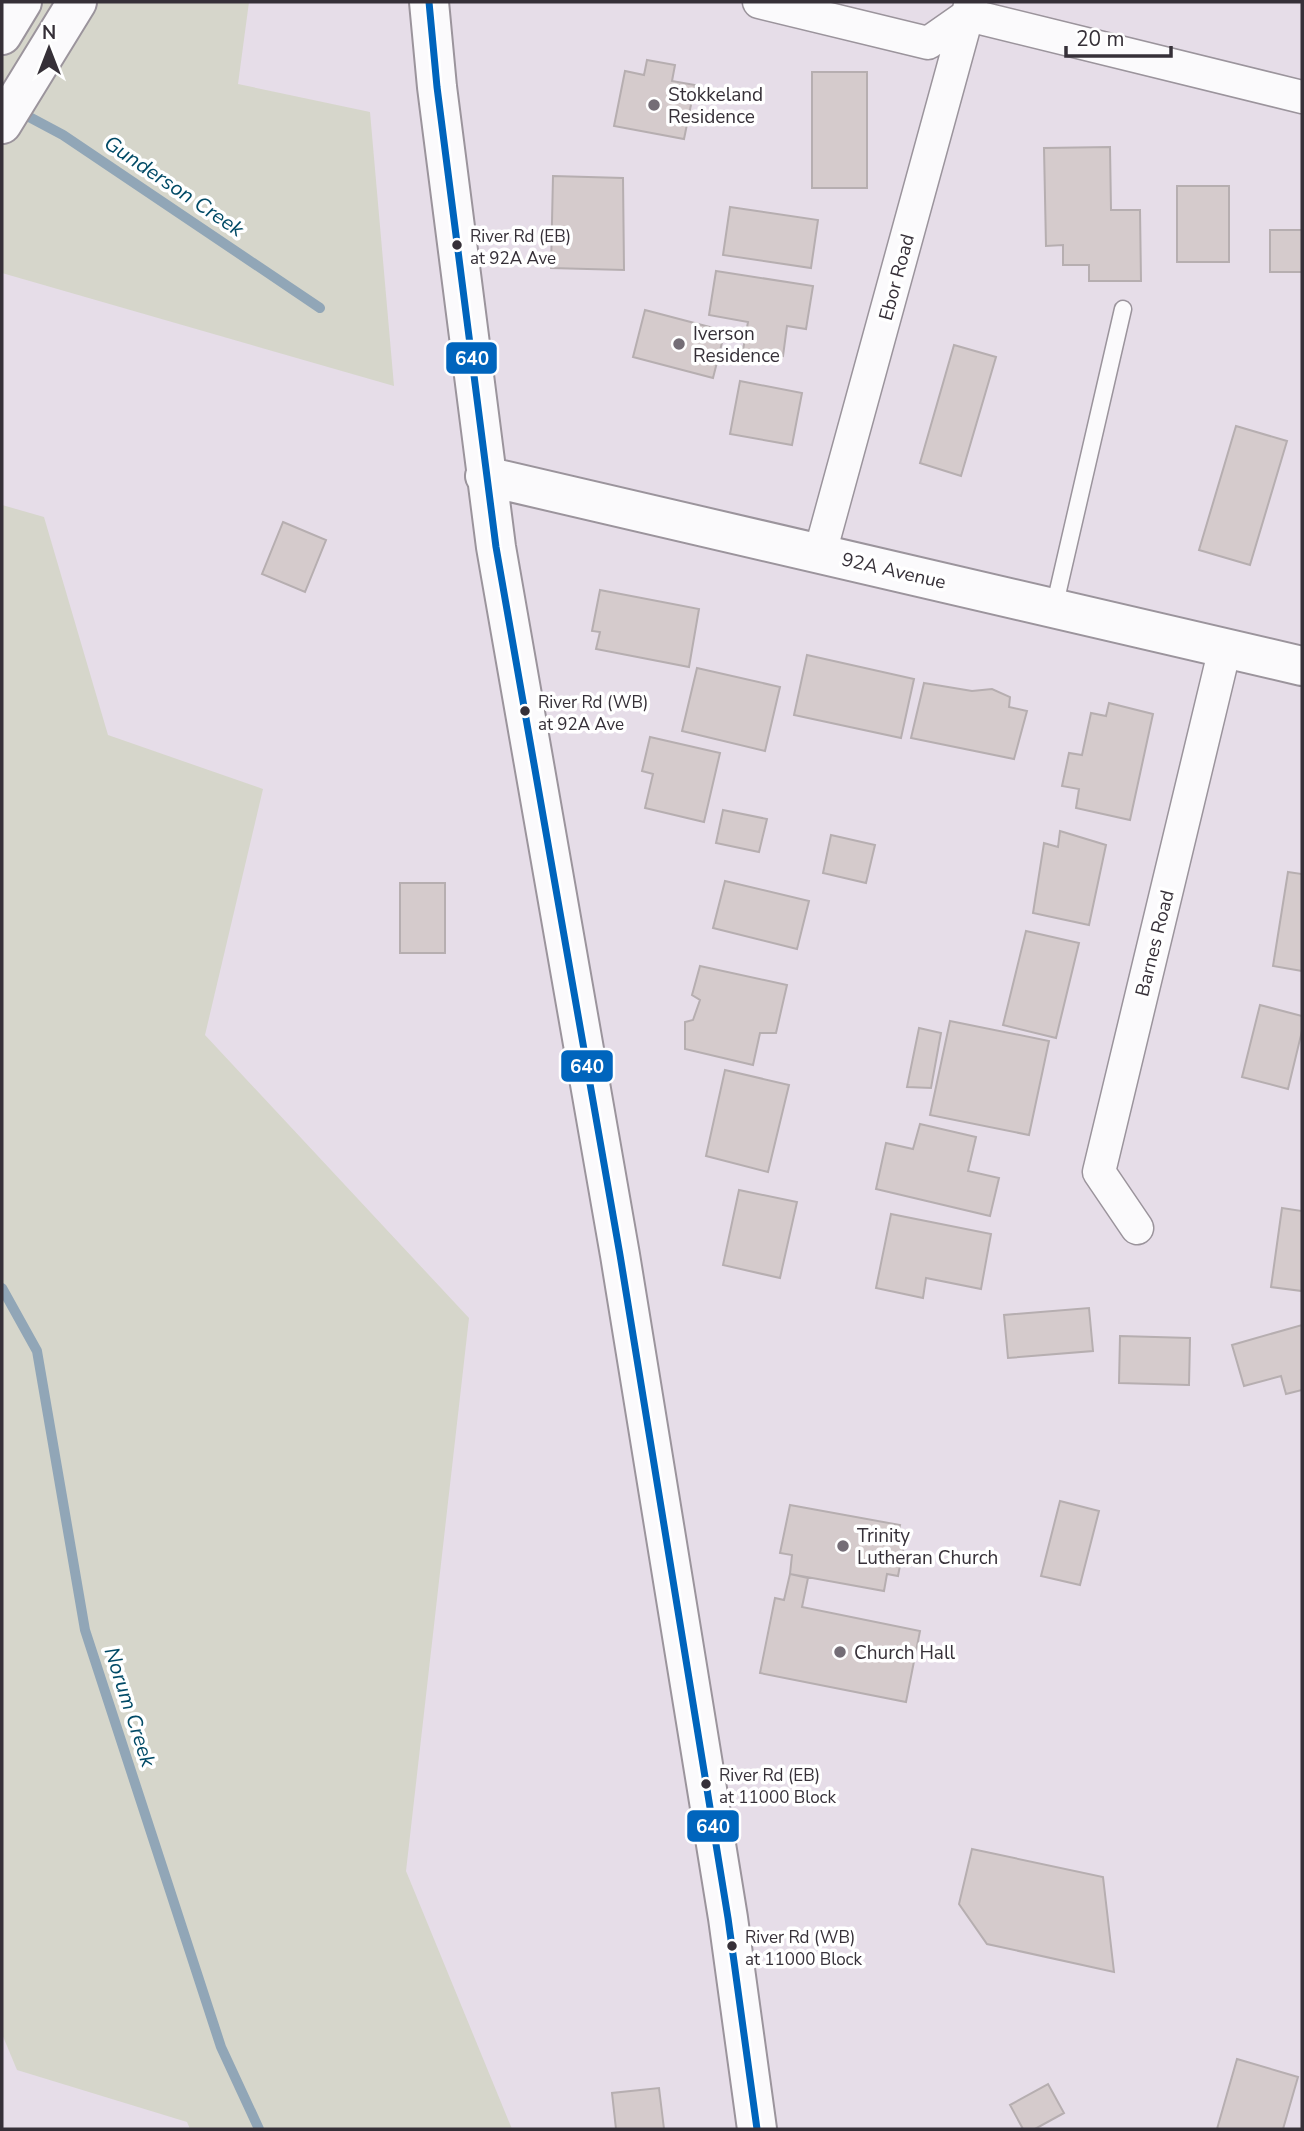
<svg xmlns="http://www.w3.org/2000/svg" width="1304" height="2131" font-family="'Nunito Sans',sans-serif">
<rect width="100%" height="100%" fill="#e6dde8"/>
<path fill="#d6d6cb" d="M2,2H249L238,84L370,112L394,386L2,273Z
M2,505L44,517L108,735L263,789L205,1035L469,1318L406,1871L512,2129H190L187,2122L17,2070L2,2034Z"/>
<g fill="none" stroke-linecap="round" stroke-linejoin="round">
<path stroke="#91a6b7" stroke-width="10" d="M18,111L63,135L320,308
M2,1288L37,1351L85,1630L221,2047L259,2129"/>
</g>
<path fill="#d5cbcc" stroke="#b6aeb0" stroke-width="2" d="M647,60L675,65L672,81L695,85L684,139L614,126L625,71L644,75Z
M812,72H867V188H812Z
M1110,147L1111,210H1140L1141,281H1089V265H1063V245L1046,246L1044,148Z
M553,176L623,178L624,270L551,268Z
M1177,186H1229V262H1177Z
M730,207L818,220L811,268L723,255Z
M1270,230H1302V272H1270Z
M716,271L813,286L806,329L787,326L783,356L743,350L748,322L709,315Z
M645,310L725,331L713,378L633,357Z
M954,345L996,357L961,476L920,463Z
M740,381L802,393L792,445L730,434Z
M1236,426L1287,441L1250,565L1199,550Z
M283,522L326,540L305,592L262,574Z
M600,590L699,609L689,667L596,649L600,632L592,631Z
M807,655L914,679L901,738L794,715Z
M697,668L780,687L765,751L682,731Z
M924,683L972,691L992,689L1010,697L1009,707L1027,711L1014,759L911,738Z
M1109,703L1153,714L1130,820L1076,808L1079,789L1062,786L1069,753L1082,755L1091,713L1106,716Z
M650,737L720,753L704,822L645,808L653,774L642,771Z
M723,810L767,819L759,852L716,843Z
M1060,831L1106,845L1089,925L1033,913L1044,843L1058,847Z
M831,835L875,845L866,883L823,873Z
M1288,872L1302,874V971L1273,966Z
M725,881L809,901L797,949L713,928Z
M400,883H445V953H400Z
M1026,931L1079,943L1056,1038L1003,1025Z
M700,966L787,985L776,1033H760L753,1065L685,1049V1022L693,1020L700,1000L692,995Z
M1260,1005L1302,1016V1031L1288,1089L1242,1077Z
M950,1021L1049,1041L1029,1135L930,1115Z
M919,1028L941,1033L931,1088L907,1087Z
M725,1070L789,1085L768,1172L706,1156Z
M920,1124L976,1137L968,1171L999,1178L990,1216L876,1189L886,1143L913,1149Z
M739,1190L797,1202L780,1278L723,1265Z
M1282,1208L1302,1211V1291L1271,1287Z
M891,1214L991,1234L981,1289L926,1278L923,1298L876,1288Z
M1089,1308L1093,1351L1008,1358L1004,1315Z
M1302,1325V1390L1286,1394L1281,1376L1244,1386L1232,1345Z
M1120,1336L1190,1338L1189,1385L1119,1383Z
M1060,1501L1099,1511L1080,1585L1041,1576Z
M790,1505L900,1525L897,1537L905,1539L898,1576L887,1574L884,1591L790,1574L792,1555L780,1553Z
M790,1574L808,1578L802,1607L920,1631L906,1702L760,1673L775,1598L784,1600Z
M972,1849L1103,1877L1114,1972L987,1944L959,1904Z
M1237,2059L1298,2077L1283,2129H1217Z
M1048,2084L1064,2113L1035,2129H1023L1010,2105Z
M659,2088L664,2129H616L612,2093Z"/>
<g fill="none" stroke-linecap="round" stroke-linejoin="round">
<g stroke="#9b949c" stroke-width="19">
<path id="lane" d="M1054,608L1123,309"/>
</g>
<g stroke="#9b949c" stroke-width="35">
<path id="street" d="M759,2L928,43L968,15L1302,97
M820,553L971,2
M1137,1228L1099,1172L1225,648"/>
</g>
<g stroke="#9b949c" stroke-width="42">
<path id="secondary" d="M429,2L437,87L496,547L620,1255L728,1918L757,2129
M485,476L1302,666"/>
</g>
<g stroke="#9b949c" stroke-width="42">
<path id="highway" d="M2,35L22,2
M2,124L77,2"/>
</g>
<use href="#lane" stroke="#fbfafc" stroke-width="16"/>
<use href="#street" stroke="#fbfafc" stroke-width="32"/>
<use href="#secondary" stroke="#fbfafc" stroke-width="38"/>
<use href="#highway" stroke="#fbfafc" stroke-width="38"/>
<g stroke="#fff" stroke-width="12">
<path id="bus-1" d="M429,2L437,87L496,547L620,1255L728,1918L757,2129"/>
</g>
<use href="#bus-1" stroke="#0065bd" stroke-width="7"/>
</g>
<g fill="#746d76" stroke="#fff" stroke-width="2.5">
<circle cx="654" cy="105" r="7"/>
<circle cx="679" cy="344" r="7"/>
<circle cx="843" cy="1546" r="7"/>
<circle cx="840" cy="1652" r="7"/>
</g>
<g fill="#363038" stroke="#fff" stroke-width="2.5">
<circle cx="457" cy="245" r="6"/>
<circle cx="525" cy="711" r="6"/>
<circle cx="706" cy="1784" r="6"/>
<circle cx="732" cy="1946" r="6"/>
</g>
<g text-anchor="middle" stroke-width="7" stroke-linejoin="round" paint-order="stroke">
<g font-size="17" fill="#363038" stroke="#fff" text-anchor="start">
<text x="470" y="242">River Rd (EB)<tspan x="470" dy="22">at 92A Ave</tspan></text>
<text x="538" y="708">River Rd (WB)<tspan x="538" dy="22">at 92A Ave</tspan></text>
<text x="719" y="1781">River Rd (EB)<tspan x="719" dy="22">at 11000 Block</tspan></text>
<text x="745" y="1943">River Rd (WB)<tspan x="745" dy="22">at 11000 Block</tspan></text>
</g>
<g font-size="19" fill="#363038" stroke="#fff" text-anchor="start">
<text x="668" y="101">Stokkeland<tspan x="668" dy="22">Residence</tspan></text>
<text x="693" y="340">Iverson<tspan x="693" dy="22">Residence</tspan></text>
<text x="857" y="1542">Trinity<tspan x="857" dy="22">Lutheran Church</tspan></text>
<text x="854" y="1659">Church Hall</text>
</g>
<g font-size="19" fill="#363038" stroke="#fff">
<text transform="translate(896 277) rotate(-75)" y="7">Ebor Road</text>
<text transform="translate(894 570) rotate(13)" y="7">92A Avenue</text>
<text transform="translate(1154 943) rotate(-76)" y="7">Barnes Road</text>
</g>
<g font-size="21" font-style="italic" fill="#004a66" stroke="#fff">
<text transform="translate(174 186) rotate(34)" y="7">Gunderson Creek</text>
<text transform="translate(130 1707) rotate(72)" y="7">Norum Creek</text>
</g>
</g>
<g stroke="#fff" stroke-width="2.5">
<rect x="445" y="341" width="53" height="34" rx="7" fill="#0065bd"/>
<rect x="560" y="1049" width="54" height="34" rx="7" fill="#0065bd"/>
<rect x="686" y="1809" width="54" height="34" rx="7" fill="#0065bd"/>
</g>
<g font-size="19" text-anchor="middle" font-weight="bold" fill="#fff">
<text x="472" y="365">640</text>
<text x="587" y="1073">640</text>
<text x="713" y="1833">640</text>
</g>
<rect width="1304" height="2131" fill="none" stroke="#363038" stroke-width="7"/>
<g transform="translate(49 49)" stroke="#ffffff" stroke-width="5" paint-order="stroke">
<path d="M0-5L12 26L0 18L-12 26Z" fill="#363038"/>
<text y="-10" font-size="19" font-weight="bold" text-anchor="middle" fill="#363038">N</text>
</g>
<path d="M1066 46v10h105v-10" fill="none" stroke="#363038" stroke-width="3.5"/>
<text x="1076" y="46" font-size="21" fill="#363038" stroke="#ffffff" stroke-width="5" paint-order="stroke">20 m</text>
</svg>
